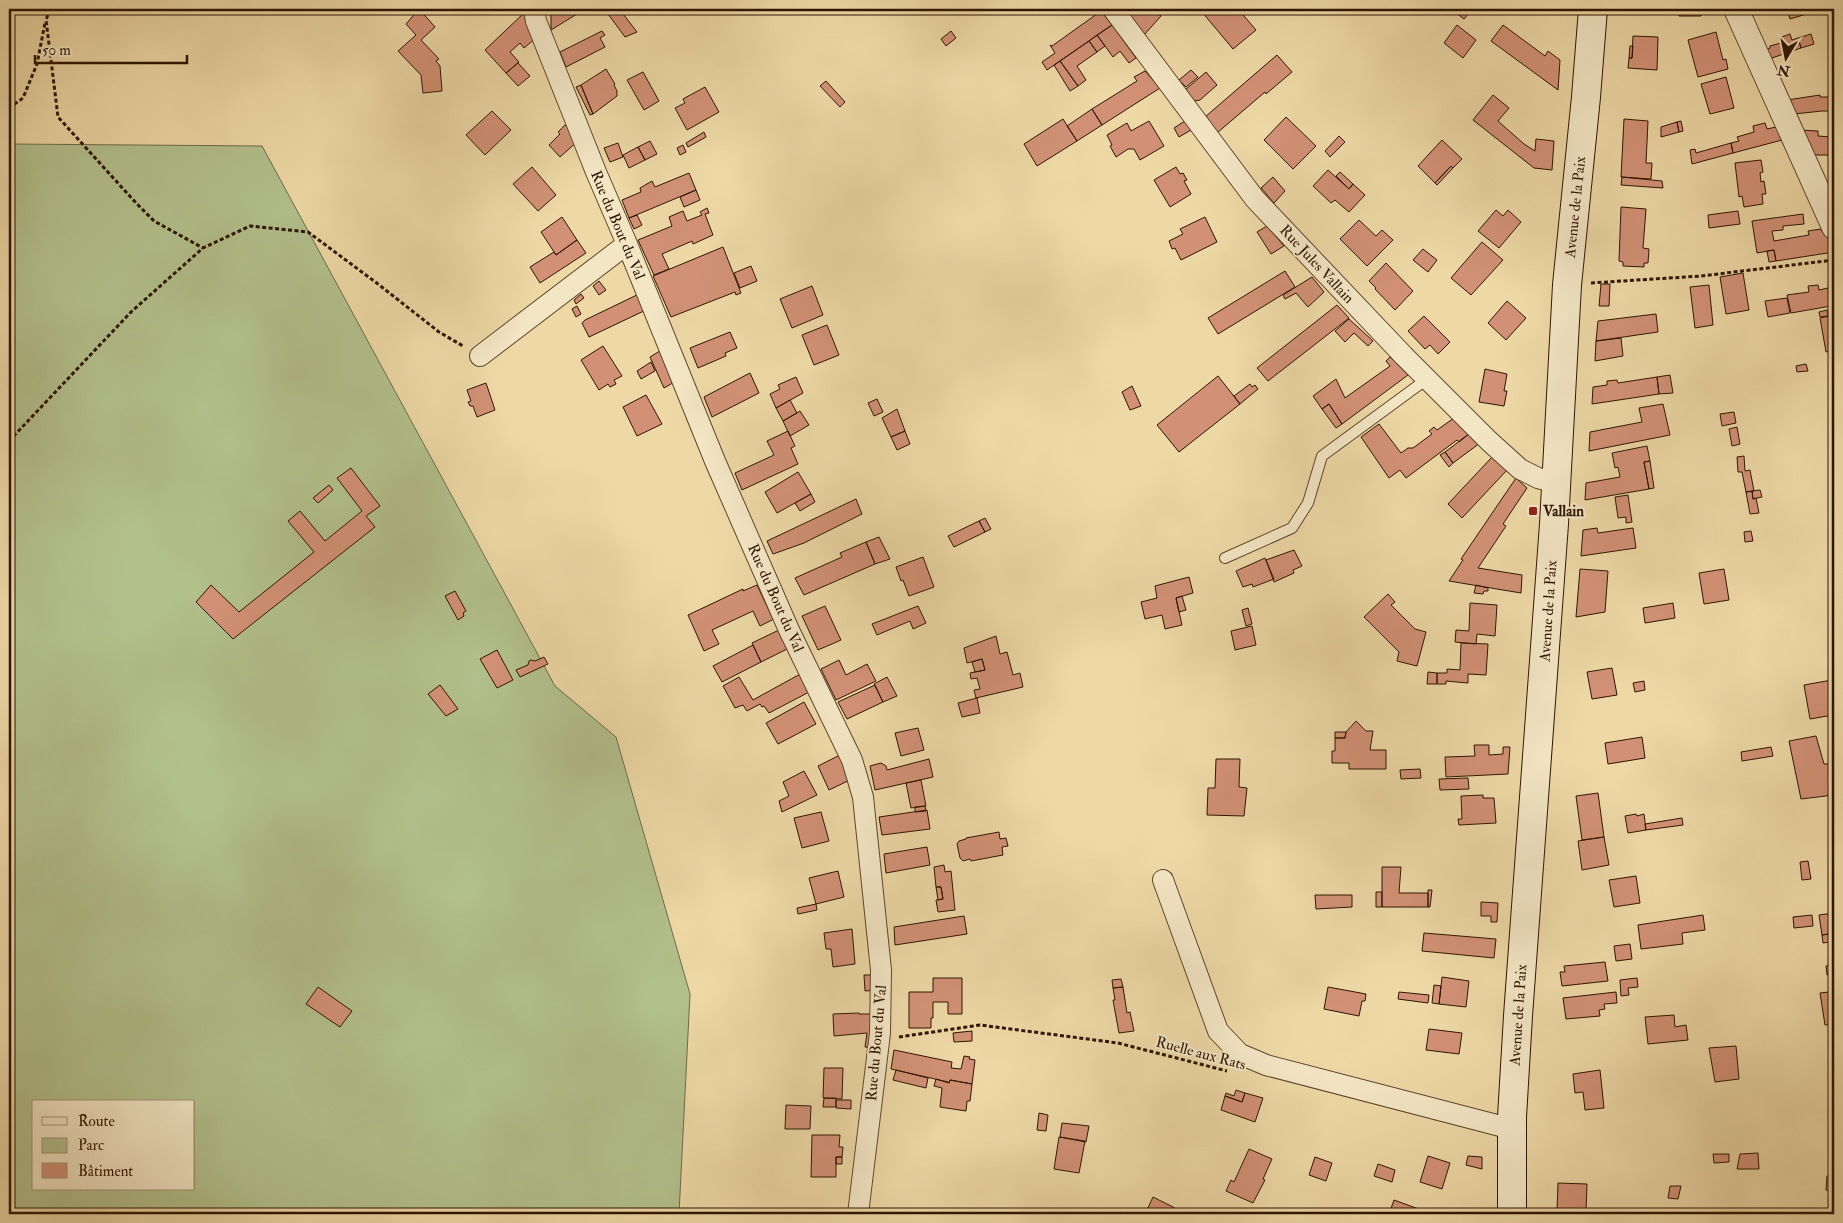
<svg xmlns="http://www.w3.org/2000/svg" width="1843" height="1223" font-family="'IM FELL Double Pica',serif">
<rect width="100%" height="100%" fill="#edd8a6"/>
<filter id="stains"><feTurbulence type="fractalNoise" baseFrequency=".004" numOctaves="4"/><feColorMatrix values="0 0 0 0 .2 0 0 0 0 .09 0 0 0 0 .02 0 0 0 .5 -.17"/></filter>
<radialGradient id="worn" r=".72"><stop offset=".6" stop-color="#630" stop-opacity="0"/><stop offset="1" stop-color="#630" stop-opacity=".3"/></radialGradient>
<path fill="#b2c08c" stroke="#706a46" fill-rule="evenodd" d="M9,144L262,146L555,686L616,737L690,994L679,1214H9ZM34,1102H194V1189H34Z"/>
<path fill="#d29176" stroke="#2e1500" d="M419,9L435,27L421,40L439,59L436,61L440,66L442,91L423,93L421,75L398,51L416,35L406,24Z
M551,9H574L577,14L551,30Z
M604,9H619L620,10L616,12L614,10L608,14Z
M1131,9H1157L1155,11L1161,16L1144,35L1127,13Z
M1202,9H1238L1256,30L1233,49L1202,12L1203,10Z
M1451,9H1461L1468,14L1464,19Z
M1618,9H1642L1641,13L1618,12Z
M1679,9H1702L1701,16H1679Z
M1787,9H1812L1813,12L1790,19Z
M614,10L616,12L620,10L637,32L625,37L608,14Z
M1101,11L1112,25L1047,70L1042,62L1055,53L1050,45L1052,46Z
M525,12L537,37L524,48L520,43L510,52L519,62L506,73L485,50Z
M1112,25L1136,58L1129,63L1120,51L1113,57L1097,35Z
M1457,25L1476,40L1463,58L1444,43Z
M1503,25L1545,56L1548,51L1560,60L1558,90L1491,41Z
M602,31L605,35L600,38L605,47L566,67L560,52Z
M951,31L956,38L946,46L941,39Z
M1716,32L1723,60L1726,59L1728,69L1698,77L1688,40Z
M1790,34L1792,40L1798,38L1801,48L1769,59L1766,50L1770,48V46L1781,43L1779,38Z
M1811,34L1814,44L1801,48L1798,38Z
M1097,35L1105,46L1097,52L1089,41Z
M1633,36L1658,37L1657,70L1628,68L1629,58H1632Z
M1089,41L1097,52L1077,66L1086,80L1078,86L1060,61Z
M1630,46H1633L1632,58H1629Z
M1277,55L1292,72L1266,94L1265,92L1217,133L1205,117Z
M1060,61L1078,86L1070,91L1054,65Z
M518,63L530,76L518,86L506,73Z
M606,69L615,84L614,85L617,91V96L593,114L581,85Z
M1191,70L1198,77L1186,87L1179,80Z
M1145,71L1160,88L1102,125L1092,109L1137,81L1134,77Z
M643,72L659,101L644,110L627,80Z
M1206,72L1217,85L1200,100L1194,101L1185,90Z
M1726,77L1734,108L1710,114L1701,84Z
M826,81L845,102L840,107L820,86Z
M581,85L593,114L590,115L576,87Z
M705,87L719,112L687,130L675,108L685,103L683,99Z
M1493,95L1509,108L1498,121L1524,144L1535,151L1536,139L1554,141L1552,170L1534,168L1473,120Z
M1820,95V97H1834V111H1822L1794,114L1787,100Z
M1092,109L1102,125L1077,141L1067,126Z
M492,111L511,130L485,155L466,135Z
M1286,117L1316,146L1293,169L1264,140Z
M1063,119L1077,141L1037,166L1024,144Z
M1624,119L1648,121L1646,163H1652L1651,179L1621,177Z
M1149,121L1164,146L1140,160L1134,149H1128L1116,157L1110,146L1112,145L1107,135L1127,123L1131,131Z
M1185,121L1191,130L1179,137L1174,128Z
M1681,121L1683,131L1679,132L1677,122Z
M1677,122L1679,132L1661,137V127Z
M573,123L580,139L560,157L549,145L560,134L558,132L565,125L568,128Z
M1765,123L1767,129L1776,127L1782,140L1733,153L1731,143L1739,141L1737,137L1754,132L1753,126Z
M1832,129H1834V155H1811L1800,130L1818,131V136L1831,137Z
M704,132L706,137L688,147L686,143Z
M1339,136L1345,142L1330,157L1325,151Z
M1442,140L1462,159L1453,168L1451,166L1435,183L1418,166Z
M650,141L657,154L645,160L638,147Z
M618,143L623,157L610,162L604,148Z
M1731,143L1733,153L1692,164L1690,150L1695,149L1696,153Z
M683,145L686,152L680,155L677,148Z
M638,147L645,160L629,168L623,155Z
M1761,160L1763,172L1760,173L1761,182L1764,181L1766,194H1762L1763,204L1744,207L1742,196L1739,197L1735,163Z
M1451,166L1453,168L1437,185L1435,183Z
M532,167L556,195L538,211L513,184Z
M1176,167L1180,174L1183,173L1187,180L1184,181L1191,194L1170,207L1154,180Z
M1328,170L1349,189L1353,184L1365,195L1349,212L1335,200L1331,203L1313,186Z
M1340,172L1353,184L1349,189L1336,176Z
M689,173L696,190L629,218L622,200L641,192L640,188L652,181L655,187Z
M1273,177L1285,191L1274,203L1261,188Z
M1622,177L1662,181L1663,188L1621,185Z
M696,190L700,200L684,207L680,197Z
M1621,207L1646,209L1643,248L1649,249L1648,263H1644V267L1623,266V262L1619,261Z
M707,208L709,213L705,214L713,235L693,244L692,241L662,254L669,269L654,275L638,240L672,226L669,217L683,211L687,221L702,215L700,212Z
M1496,210L1503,216L1508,210L1521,222L1499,248L1478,231Z
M1738,211L1740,224L1709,228L1708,215Z
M1803,214L1804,224L1783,226V230L1772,231L1774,241L1809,235L1808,231L1821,229L1823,233H1826L1834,252L1776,261L1774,250L1757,253L1752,221Z
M637,215L642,225L634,229L629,218Z
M562,217L577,240L556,255L541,232Z
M1205,217L1217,242L1181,260L1175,248L1172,249L1169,241L1183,234L1180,229Z
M1359,220L1376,236L1382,230L1393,240L1367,266L1340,239Z
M1267,226L1284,246L1271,254L1257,232Z
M577,240L586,253L540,283L530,267L554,252L556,255Z
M1482,242L1503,260L1471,295L1451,278Z
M723,247L741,293L736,295L735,292L671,317L653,276Z
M1423,249L1437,260L1428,272L1413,260Z
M1774,250L1776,261L1769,262L1767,251Z
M1386,263L1413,291L1395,310L1375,289L1376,288L1369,281Z
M751,266L757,281L740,288L734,273Z
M1285,271L1295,287L1218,334L1208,318Z
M1743,273L1749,310L1726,314L1720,277Z
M1312,277L1324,292L1308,307L1296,293L1285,299L1283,295Z
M599,281L606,290L599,295L593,286Z
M1601,284H1610L1609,306H1599Z
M1709,285L1713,325L1695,328L1690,287Z
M1818,285L1819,290L1828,288L1831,306L1791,313L1787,295L1809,292L1808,286Z
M812,286L823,315L792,328L780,299Z
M641,293L648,309L589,337L582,323L585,320Z
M581,294L584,298L576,304L574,300Z
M1787,298L1790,313L1768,317L1765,301Z
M1507,301L1526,318L1506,340L1488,323Z
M1337,305L1349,318L1268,381L1257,368Z
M1834,305V350L1826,352L1820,318L1834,315L1832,306Z
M577,306L581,314L576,317L572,309Z
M1827,310L1828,316L1820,317L1819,312Z
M1656,314L1658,332L1596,341L1598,321Z
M1424,316L1450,342L1438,354L1430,345L1425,349L1408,331Z
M1349,319L1373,341L1368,346L1354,333L1345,342L1335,331Z
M827,325L839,355L814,365L802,335Z
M730,332L737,348L725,353L726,356L698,368L690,348Z
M1621,338L1623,356L1595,361L1596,341Z
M603,346L622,376L614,380L616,384L610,387L608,384L599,390L581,360Z
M663,349L676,381L664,388L650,357Z
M1390,357L1408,375L1342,424L1329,404L1322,409L1313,396L1336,379L1345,398L1390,366L1386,361Z
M651,362L655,371L641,379L637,371Z
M1806,364L1808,371L1797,372L1796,366Z
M1485,369L1507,374L1504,391H1507L1504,406L1479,402Z
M750,373L759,393L712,417L704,397Z
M1670,375L1673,393L1659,394L1657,377Z
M1218,376L1240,404L1179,452L1157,425Z
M796,377L803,393L776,408L770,394L780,389L778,385Z
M1657,377L1659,394L1592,404L1593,387L1607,385V381L1617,380L1618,383Z
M486,383L495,410L477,417L473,406H470L468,402L471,401L467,390Z
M1250,384L1252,387L1255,385L1258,389L1240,404L1234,396Z
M1132,386L1141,406L1130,410L1122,392Z
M646,395L662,424L637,436L623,407Z
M877,399L883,412L874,416L868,403Z
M790,400L797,413L783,421L776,408Z
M1329,404L1342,424L1336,428L1322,409Z
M1663,404L1670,435L1589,451L1590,432L1642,422L1639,408Z
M897,409L905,431L891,437L882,418Z
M800,411L809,425L790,436L783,421Z
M1734,412L1736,423L1722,426L1720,414Z
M1454,418L1470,433L1459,442L1457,440L1406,478L1400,470L1389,478L1361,437L1379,424L1401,453L1408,448H1413L1432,434L1429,431L1434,427L1437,430Z
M1737,427L1740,444L1732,446L1729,429Z
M788,431L795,446L791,448L798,464L742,490L735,473L774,455L767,441Z
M905,431L910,444L897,450L891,437Z
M1470,433L1480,443L1453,463L1445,452Z
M1647,446L1650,461L1644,462L1649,489L1585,500L1586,483L1620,477L1618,467L1615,468L1612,453Z
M1445,452L1453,463L1449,467L1440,455Z
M1493,456L1508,469L1462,518L1448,504Z
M1744,456L1745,471L1750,470L1754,491L1746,492L1742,472H1738L1737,457Z
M1650,461L1654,488L1649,489L1644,462Z
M351,468L380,506L366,516L375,527L233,639L196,602L211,585L239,612L314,552L288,521L300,511L325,541L362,511L337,478Z
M798,472L811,494L777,513L765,492Z
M1516,478L1527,488L1503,524L1506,526L1478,568L1522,575L1521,593L1449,581L1463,560L1461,559Z
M329,485L333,490L318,503L313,498Z
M1760,490L1762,497L1753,499L1752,491Z
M1752,491L1753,499L1756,498L1759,513L1750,514L1746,492Z
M811,494L815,502L800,511L795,503Z
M1628,495L1632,522L1626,523V517L1618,518L1615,497Z
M856,499L862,514L804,543L773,554L767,541Z
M985,518L991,529L985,532L979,521Z
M979,521L985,532L954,547L948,536Z
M1597,528L1598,533L1633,528L1636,548L1581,556L1583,530Z
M1751,531L1753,541L1745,542L1744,532Z
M879,537L890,559L875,564L866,542Z
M866,542L875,564L804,595L795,578L842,557L840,553Z
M1294,550L1302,566L1293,570L1294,573L1274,582L1266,560Z
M923,557L934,587L909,596L903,580L901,581L896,567Z
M1265,558L1274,579L1253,587L1252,584L1243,587L1236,571Z
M1580,569L1608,571L1605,612L1576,617Z
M1724,569L1729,600L1704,604L1699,573Z
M1189,577L1193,593L1176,598L1182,625L1165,629L1162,615L1145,619L1141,602L1157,598L1155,586Z
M757,585L773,619L772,620L760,626L753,611L712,630L719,644L704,651L688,615L743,589V591Z
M1476,585L1488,588V591H1484L1483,594L1474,593Z
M455,591L466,611L463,613L464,616L458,620L445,596Z
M1388,594L1395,602L1391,605L1415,629L1426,632L1417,666L1397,661L1399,652L1364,617Z
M1182,596L1186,610L1179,612L1176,598Z
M1470,603L1497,605L1495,636L1477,634L1476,644L1455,642L1456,630L1469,631Z
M1673,603L1675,618L1645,623L1643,608Z
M825,606L841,640L818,650L802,616Z
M918,606L926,623L913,629L910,621L877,635L872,624Z
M1248,608L1252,624L1246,626L1242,610Z
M1252,626L1256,645L1235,650L1231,631Z
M779,630L789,648L761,662L752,643Z
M996,636L1000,654L1007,652L1013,675L1020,673L1023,687L976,698L974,690L980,689L977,678L971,679L970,673L985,670L982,659L967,663L964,648Z
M1461,643L1488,644L1486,675L1468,674V683L1446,681V684H1437V673H1447V669L1460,670Z
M753,645L761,662L722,682L713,666Z
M497,650L513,680L497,688L480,659Z
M544,657L548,664L520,677L516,670L528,665L529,661L531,660L535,661Z
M982,659L985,670L975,672L972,662Z
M839,660L846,675L867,664L876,681L836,700L821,669Z
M1612,668L1617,695L1592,699L1587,672Z
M1428,672L1437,673V684H1427Z
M802,673L811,691L769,713L764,706L762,707L760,704L747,711L743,705L735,708L723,686L739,677L753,700Z
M887,677L897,696L883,702L874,684Z
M1832,680L1834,693L1829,694L1833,715L1810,719L1804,685Z
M1644,681L1645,690L1635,692L1633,683Z
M440,685L458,709L446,716L428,694Z
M875,685L883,702L847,719L838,702Z
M977,698L980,713L962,717L958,703Z
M804,702L816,724L778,744L766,723Z
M1356,721L1366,731H1373L1370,750H1386V769H1349V763H1332V751H1335V738H1345L1346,732Z
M918,728L924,750L901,756L895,733Z
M1335,732H1346L1345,738H1335Z
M1816,736L1824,764H1834V795L1801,799L1789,741Z
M1642,737L1645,758L1608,764L1605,743Z
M1474,745H1489V755L1503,754V747H1510L1508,774L1446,777L1445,757L1475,756Z
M1771,747L1773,756L1742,761L1741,752Z
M842,754L854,778L829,790L818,766Z
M929,759L933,777L875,790L870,766L881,763L886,766L887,770Z
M1216,759H1240L1239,787L1247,788L1244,816L1207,815L1208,788H1215Z
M1420,769L1421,778L1401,779L1400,770Z
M804,771L817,795L782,812L779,801L789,796L783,782Z
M1468,778L1469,789L1440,790L1439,779Z
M921,780L926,806L911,808L906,783Z
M1598,793L1604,837L1582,840L1576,796Z
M1483,795V798H1494L1496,823L1459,825L1458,819H1462L1461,796Z
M925,806L926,811L915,812V807Z
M927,810L930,829L882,835L879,817Z
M821,812L829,841L802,848L794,818Z
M1636,814L1637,816L1644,814L1646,830L1628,833L1625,816Z
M1682,818L1683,825L1646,830L1645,824Z
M999,832L1000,839L1006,838L1008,846L1002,847L1003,855L971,861L970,859L963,861L960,858L957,844L959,841L966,839V838Z
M1604,837L1609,865L1582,870L1578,841Z
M927,847L930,865L886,873L884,854Z
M1808,861L1811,879L1802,880L1800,862Z
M944,865L945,872L951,871L955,910L938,912L936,900L943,899L941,887H936L934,867Z
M1382,867H1401L1399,893H1428V907H1382Z
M838,871L844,897L816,904L809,878Z
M1636,876L1640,903L1614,907L1609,880Z
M936,887H941L943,899L938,900Z
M1428,890H1432L1430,907H1428Z
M1376,892H1382V907H1376Z
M1315,895H1352V907L1316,909Z
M1481,902L1498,903L1497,922H1491V916H1481Z
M816,904L817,910L798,914L797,908Z
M1834,913V933L1822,935L1819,915Z
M1703,915L1705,930L1682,933L1683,944L1641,949L1638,925Z
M1812,915L1813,926L1794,928L1793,917Z
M964,916L967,934L895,945L894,927Z
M852,929L855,964L833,967L831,949H826L824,933Z
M1424,933L1496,939L1494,958L1422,951Z
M1829,934L1830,942L1823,943L1822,935Z
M1630,944L1632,959L1616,961L1614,946Z
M1605,962L1608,981L1562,986L1560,972H1565L1564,966Z
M1833,965L1834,974L1827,975L1826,966Z
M864,975H878V990L865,991Z
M1442,977L1469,981L1466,1007L1439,1004Z
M933,978H962V1014H948V1002H933V1018H931V1028H909V992H933Z
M1637,978L1638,987L1628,988L1629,995L1621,996L1620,980Z
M1121,979L1123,987L1113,988L1112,980Z
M1434,985L1441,986L1439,1004L1432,1003Z
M318,987L352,1011L340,1027L306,1004Z
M1123,987L1127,1013L1130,1012L1134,1031L1119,1033L1113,1000H1115L1113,988Z
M1328,987L1366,994L1365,1001H1362L1359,1016L1324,1009Z
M1399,992L1429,995L1428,1003L1398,999Z
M1616,992L1617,1003L1604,1004L1605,1009L1599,1010L1600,1016L1566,1019L1563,998Z
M1829,992L1834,1024L1825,1025L1820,993Z
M859,1013V1014H878L875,1048L865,1047L867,1033L834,1036L833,1014Z
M1674,1015L1675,1027L1686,1025L1688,1040L1648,1044L1645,1017Z
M1429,1029L1462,1033L1459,1054L1426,1050Z
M972,1031V1041L954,1042L953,1033Z
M1736,1046L1739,1079L1715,1082L1709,1048Z
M894,1050L952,1062L951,1068L961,1069L964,1056L970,1057L969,1059L975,1060L972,1084L950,1080L949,1083L948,1082L891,1069Z
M824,1068H843L842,1099L823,1098Z
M896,1070L928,1078L926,1088L893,1080Z
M1600,1070L1604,1108L1585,1110L1583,1092L1575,1093L1573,1074Z
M936,1079L949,1083L950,1080L972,1084L970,1101H967L966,1111L940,1107L942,1088L934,1086Z
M1236,1090L1245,1093L1242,1102L1225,1096L1226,1093L1234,1096Z
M1245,1093L1263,1098L1255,1122L1221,1110L1225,1096L1242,1102Z
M824,1098H836V1107H823Z
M836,1100H851V1109L836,1108Z
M786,1105L811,1106L810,1129H785Z
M1039,1113L1048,1115L1046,1131L1037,1130Z
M1062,1123L1089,1126L1086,1142L1060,1137Z
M812,1135H840L839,1147H843L842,1157H836V1177H811Z
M1059,1137L1085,1141L1079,1173L1054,1169Z
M1249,1149L1272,1159L1263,1179L1265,1180L1253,1203L1226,1191L1231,1180L1234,1182Z
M1758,1153L1759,1169H1737L1740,1154Z
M1713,1154H1729V1162L1714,1163Z
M1428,1156L1450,1163L1442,1189L1420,1182Z
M1468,1156L1482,1157V1169L1466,1165Z
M836,1157H842V1164H836Z
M1315,1157L1332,1163L1326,1181L1309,1175Z
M1378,1164L1395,1170L1392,1182L1374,1176Z
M1827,1176H1834V1214H1829L1830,1192L1826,1190Z
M1558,1183L1587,1184L1586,1211L1557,1210Z
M1670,1186H1681L1678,1199L1668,1198Z
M1153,1197L1175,1208L1172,1214H1145Z
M1394,1200L1424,1211L1423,1214H1389Z"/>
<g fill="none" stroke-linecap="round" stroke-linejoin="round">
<g stroke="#5e462a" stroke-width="12">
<path id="service" d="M1225,558L1292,528L1308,503L1322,456L1427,379"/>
</g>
<g stroke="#5e462a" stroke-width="22">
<path id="minor" d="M534,9L536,21L596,172L627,244L715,461L789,630L852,760L863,797L881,970L880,1033L858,1214
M1113,9L1255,199L1404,356L1489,441L1520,469L1538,478L1557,483
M480,356L627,244
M1163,880L1218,1031L1240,1054L1266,1065L1512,1129"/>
</g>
<g stroke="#5e462a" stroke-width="26">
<path id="tertiary" d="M1736,9L1834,227"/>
</g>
<g stroke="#2e1500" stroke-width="30">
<path id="secondary" d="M1512,1214V1117L1518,1016L1554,524L1567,285L1586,97L1593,9"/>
</g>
<path stroke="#2e1500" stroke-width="3" stroke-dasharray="4 2.5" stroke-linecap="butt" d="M50,9L46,20L58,117L136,203L154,221L203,248
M9,108L23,98L37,64L45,23
M1591,283L1701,276L1834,260
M9,441L131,312L203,248L250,226L308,232L378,284L439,332L463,346
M899,1037L980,1025L1118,1043L1227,1071"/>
<use href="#service" stroke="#f3e6c5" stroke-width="10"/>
<use href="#minor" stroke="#f3e6c5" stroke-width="20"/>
<use href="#tertiary" stroke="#f3e6c5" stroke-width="24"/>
<use href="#secondary" stroke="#f3e6c5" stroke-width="28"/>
</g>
<rect fill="#8f2418" stroke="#f3e6c5" stroke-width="2" x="1528" y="506" width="10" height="10" rx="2.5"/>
<g text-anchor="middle" stroke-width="4" stroke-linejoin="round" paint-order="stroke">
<g font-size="15" fill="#2e1500" stroke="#f3e6c5">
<text transform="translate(1575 207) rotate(-84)" y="5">Avenue de la Paix</text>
<text transform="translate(618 225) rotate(67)" y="5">Rue du Bout du Val</text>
<text transform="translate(1317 264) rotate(47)" y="5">Rue Jules Vallain</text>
<text transform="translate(776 598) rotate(66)" y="5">Rue du Bout du Val</text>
<text transform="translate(1548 611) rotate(-86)" y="5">Avenue de la Paix</text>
<text transform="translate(1518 1015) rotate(-86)" y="5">Avenue de la Paix</text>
<text transform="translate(876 1043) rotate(-85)" y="5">Rue du Bout du Val</text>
<text transform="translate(1201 1053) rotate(15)" y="5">Ruelle aux Rats</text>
</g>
<g font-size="15" font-weight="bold" fill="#2e1500" stroke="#f3e6c5" text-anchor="start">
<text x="1543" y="516">Vallain</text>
</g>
</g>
<rect width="1843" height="1223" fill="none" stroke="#edd8a6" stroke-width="30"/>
<rect x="10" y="10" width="1823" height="1203" fill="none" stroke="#2e1500" stroke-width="2.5"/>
<rect x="15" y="15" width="1813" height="1193" fill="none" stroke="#2e1500"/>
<rect x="32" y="1100" width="162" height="90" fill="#f3e6c5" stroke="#a49276"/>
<rect x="42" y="1117" width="25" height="8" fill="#f3e6c5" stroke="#a49276"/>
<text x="78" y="1126" font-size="15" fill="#2e1500">Route</text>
<rect x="42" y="1138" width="25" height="15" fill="#b2c08c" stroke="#a49276"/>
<text x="78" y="1150" font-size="15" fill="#2e1500">Parc</text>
<rect x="42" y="1163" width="25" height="15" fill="#d29176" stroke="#a49276"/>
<text x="78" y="1176" font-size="15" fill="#2e1500">Bâtiment</text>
<g transform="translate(1786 58) rotate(190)" stroke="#f3e6c5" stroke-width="4" paint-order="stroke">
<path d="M0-4L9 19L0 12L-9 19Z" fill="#2e1500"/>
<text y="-8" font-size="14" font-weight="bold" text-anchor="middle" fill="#2e1500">N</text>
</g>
<path d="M35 55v8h152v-8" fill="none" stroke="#2e1500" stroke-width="2.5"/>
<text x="42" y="55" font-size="15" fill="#2e1500" stroke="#f3e6c5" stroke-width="4" paint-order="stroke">50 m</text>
<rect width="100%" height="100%" filter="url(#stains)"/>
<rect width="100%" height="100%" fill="url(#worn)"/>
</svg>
